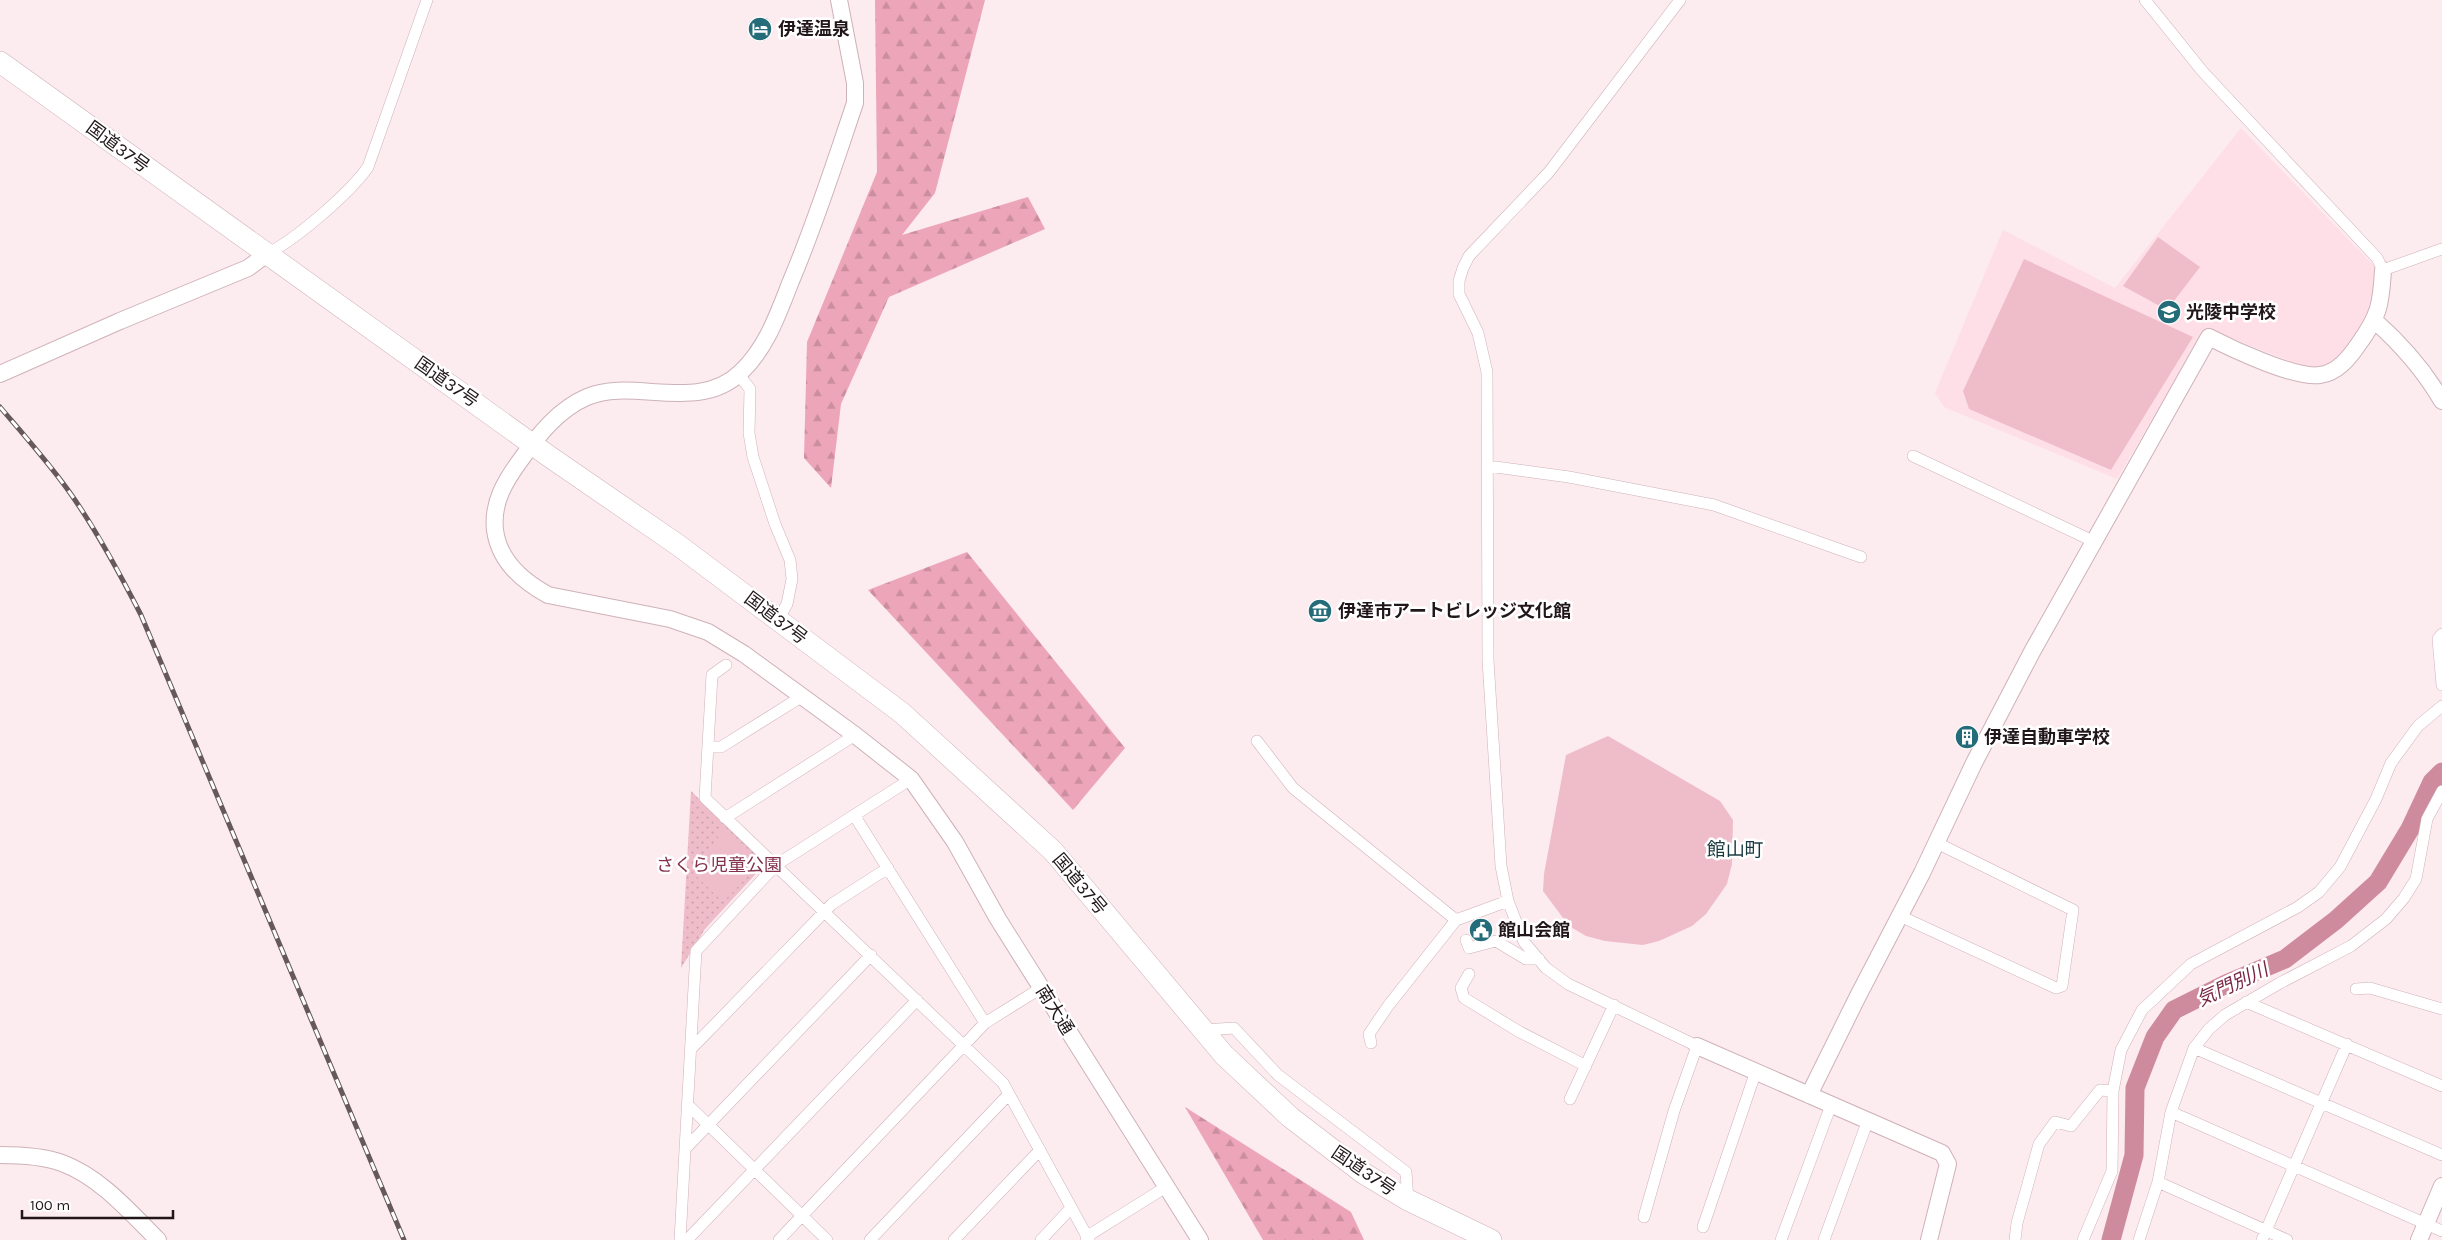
<svg xmlns="http://www.w3.org/2000/svg" width="2442" height="1240" font-family="Karla,'Noto Sans JP',sans-serif">
<defs>
<pattern id="forest-firs" width="22" height="20" patternUnits="userSpaceOnUse" patternTransform="scale(1.25)"><rect width="22" height="20" fill="#eda6b9"/><path d="M5 1l3.5 6h-7zM16 11l3.5 6h-7z" fill="#cb8e9e"/></pattern>
<pattern id="park-dots" width="8" height="8" patternUnits="userSpaceOnUse" patternTransform="scale(1.25)"><rect width="8" height="8" fill="#efbdca"/><path d="M2 2h.1M6 6h.1" fill="none" stroke="#cda2ad" stroke-width="1.8" stroke-linecap="round"/></pattern>
</defs>
<rect width="100%" height="100%" fill="#fcebef"/>
<path fill="#fedfe7" d="M2241,128L2376,268L2375,296L2364,329L2339,358L2324,368L2302,366L2206,328L2117,479L1944,407L1935,393L2003,230L2115,288Z"/>
<path fill="url(#forest-firs)" d="M875,0H985L935,193L902,235L1028,197L1045,229L889,297L841,404L831,488L804,458L807,342L877,172Z
M967,552L1125,748L1073,810L868,590Z
M1185,1107L1351,1212L1364,1240H1263Z"/>
<path fill="url(#park-dots)" d="M691,791L765,864L705,929L681,968Z"/>
<path fill="#efbdca" d="M2158,237L2200,267L2167,310L2123,286Z
M2024,259L2193,337L2111,470L1969,409L1963,391Z
M1608,736L1720,801L1733,820L1732,864L1727,884L1706,914L1692,926L1659,941L1643,945L1605,941L1586,936L1569,926L1543,891L1544,874L1566,755Z
M723,830L760,864L723,902L693,873Z"/>
<g fill="none" stroke-linecap="round" stroke-linejoin="round">
<path stroke="#cf8b9e" stroke-width="19" d="M2111,1240L2134,1155L2135,1088L2155,1037L2174,1010L2226,984L2285,959L2336,920L2378,882L2410,829L2432,782L2442,772"/>
<g stroke="#ceb2b9" stroke-width="12">
<path id="street" d="M2145,0L2203,72L2377,258L2383,270L2442,249
M267,254C296,239 349,194 368,167L427,0
M739,375L750,389L749,433L753,457L775,524L790,560L792,579L787,604L778,620
M1913,456L2093,541
M1488,466L1569,477L1714,505L1861,557
M2442,634L2438,639L2442,685
M726,665L712,675L705,798L1003,1083L1089,1240
M1257,741L1293,788L1456,920
M708,747H721L801,697
M854,815L985,1023
M725,818L855,735
M1900,916L2056,988L2062,986L2073,910L1937,843
M1466,940L1469,948L1496,941L1526,959H1539
M1469,974L1461,988L1464,998L1518,1031L1586,1066
M2356,989L2370,988L2442,1009
M2246,1002L2442,1086
M1204,1030L1234,1028L1278,1075L1406,1172L1408,1200
M1371,1043L1369,1034L1388,1006L1456,920L1508,901
M2194,1048L2442,1155
M691,1049L832,904L888,868
M1570,1099L1614,1005
M688,1105L827,1240
M2171,1112L2442,1231
M686,1148L871,955
M2158,1182L2287,1240
M1644,1217L1674,1111L1697,1046L1568,984L1546,968L1524,942L1508,901L1501,866L1488,660L1487,372L1478,333L1459,294V281L1463,268L1469,256L1549,172L1680,0
M1703,1227L1756,1071
M1086,1237L1166,1187
M680,1240L696,951L776,865L911,779
M687,1240L917,1000
M779,1240L985,1023L1041,988
M870,1240L1009,1094
M954,1240L1040,1150
M1041,1240L1071,1208
M1781,1240L1831,1105
M1824,1240L1868,1120
M2015,1240L2017,1223L2039,1144L2055,1122L2071,1126L2100,1090L2113,1091
M2083,1240L2112,1171L2113,1091L2121,1050L2142,1010L2191,964L2298,907L2319,892L2340,867L2376,799L2391,763L2418,726L2442,706
M2139,1240L2158,1182L2171,1112L2194,1048L2209,1029L2225,1015L2280,983L2351,946L2386,919L2404,898L2416,879L2427,819L2442,791
M2262,1240L2347,1044"/>
</g>
<g stroke="#ceb2b9" stroke-width="18">
<path id="secondary" d="M839,0L855,83V103C835,162 816,222 791,281C778,314 767,347 741,372C698,414 633,377 587,397C559,409 539,434 522,458C505,481 492,502 495,530C499,561 522,581 548,595L670,619L708,632L744,654L855,735L911,779L955,842L998,919L1200,1240
M2375,321C2402,345 2424,370 2442,401
M0,374L120,321L248,268L267,254
M1697,1046L1942,1153L1948,1164L1929,1240
M1809,1095L1858,996L1922,873L1974,763L2033,650L2209,337C2232,349 2296,379 2320,375C2337,373 2349,358 2358,345C2379,316 2381,305 2383,270
M0,1155C20,1155 43,1156 62,1163C100,1177 130,1212 158,1240
M2419,1240L2442,1186"/>
</g>
<g stroke="#ceb2b9" stroke-width="22">
<path id="highway" d="M0,62L550,457L678,545L902,713L1053,851L1224,1055L1290,1117L1363,1173L1408,1200L1491,1240"/>
</g>
<use href="#street" stroke="#fff" stroke-width="11"/>
<use href="#secondary" stroke="#fff" stroke-width="16"/>
<use href="#highway" stroke="#fff" stroke-width="21"/>
<g stroke="#66595d" stroke-width="5">
<path id="rail" d="M0,407C23,434 47,461 68,490C96,529 119,572 141,615L404,1240"/>
</g>
<use href="#rail" stroke="#fff" stroke-width="3" stroke-dasharray="9" stroke-linecap="butt"/>
</g>
<defs>
<g id="hotel-disc" transform="scale(1.25)"><circle r="9.5" fill="#246c79" stroke="#fff"/><path d="M-6-4.5h1.5V1H6V5H4.5V3h-9V5H-6ZM-4 0a1.8 1.8 0 1 1 3.6 0ZM.5 0V-2.5h3Q6-2.5 6 0Z" fill="#fff"/></g>
<g id="school-disc" transform="scale(1.25)"><circle r="9.5" fill="#246c79" stroke="#fff"/><path d="M0-5L7-2L0 1L-7-2ZM-4 1L0 2.5L4 1V4Q0 6-4 4Z" fill="#fff"/></g>
<g id="museum-disc" transform="scale(1.25)"><circle r="9.5" fill="#246c79" stroke="#fff"/><path d="M0-6L6-3V-2H-6V-3ZM-5-1h2V3h-2ZM-1-1h2V3h-2ZM3-1h2V3H3ZM-6 4H6V6H-6Z" fill="#fff"/></g>
<g id="building-disc" transform="scale(1.25)"><circle r="9.5" fill="#246c79" stroke="#fff"/><path d="M-4-6H4V6H1V3H-1V6H-4ZM-2.5-4.3h1.7v1.8h-1.7ZM.8-4.3h1.7v1.8H.8ZM-2.5-1h1.7V.8h-1.7ZM.8-1h1.7V.8H.8Z" fill="#fff"/></g>
<g id="civic-disc" transform="scale(1.25)"><circle r="9.5" fill="#246c79" stroke="#fff"/><path d="M-.6-6.5H3V-4.5H.6V-3L4-1V1h2V6H-6V1h2V-1L-.6-3ZM-1.2 2.5V6h2.4V2.5Z" fill="#fff"/></g>
</defs>
<g fill-rule="evenodd">
<use href="#hotel-disc" x="760" y="29"/>
<use href="#school-disc" x="2169" y="312"/>
<use href="#museum-disc" x="1320" y="611"/>
<use href="#building-disc" x="1967" y="737"/>
<use href="#civic-disc" x="1481" y="930"/>
</g>
<g text-anchor="middle" stroke-width="5" stroke-linejoin="round" paint-order="stroke">
<g font-size="18" font-weight="bold" fill="#21171a" stroke="#fff" text-anchor="start">
<text x="778" y="35">伊達温泉</text>
<text x="2186" y="318">光陵中学校</text>
<text x="1338" y="617">伊達市アートビレッジ文化館</text>
<text x="1984" y="743">伊達自動車学校</text>
<text x="1498" y="936">館山会館</text>
</g>
<g font-size="18" fill="#21171a" stroke="#fff">
<text transform="translate(118 147) rotate(36)" y="6">国道37号</text>
<text transform="translate(447 382) rotate(35)" y="6">国道37号</text>
<text transform="translate(776 618) rotate(37)" y="6">国道37号</text>
<text transform="translate(1080 884) rotate(50)" y="6">国道37号</text>
<text transform="translate(1055 1010) rotate(58)" y="6">南大通</text>
<text transform="translate(1364 1171) rotate(34)" y="6">国道37号</text>
</g>
<g font-size="18" fill="#83314d" stroke="#fff">
<text x="719" y="871">さくら児童公園</text>
</g>
<g font-size="19" fill="#193a40" stroke="#fff">
<text x="1735" y="856">館山町</text>
</g>
<g font-size="19" font-style="italic" fill="#782644" stroke="#fff">
<text transform="translate(2232 984) rotate(-25)" y="7">気門別川</text>
</g>
</g>
<path d="M22 1210v8h151v-8" fill="none" stroke="#21171a" stroke-width="2.5"/>
<text x="30" y="1210" font-size="15" fill="#21171a" stroke="#ffffff" stroke-width="4" paint-order="stroke">100 m</text>
</svg>
